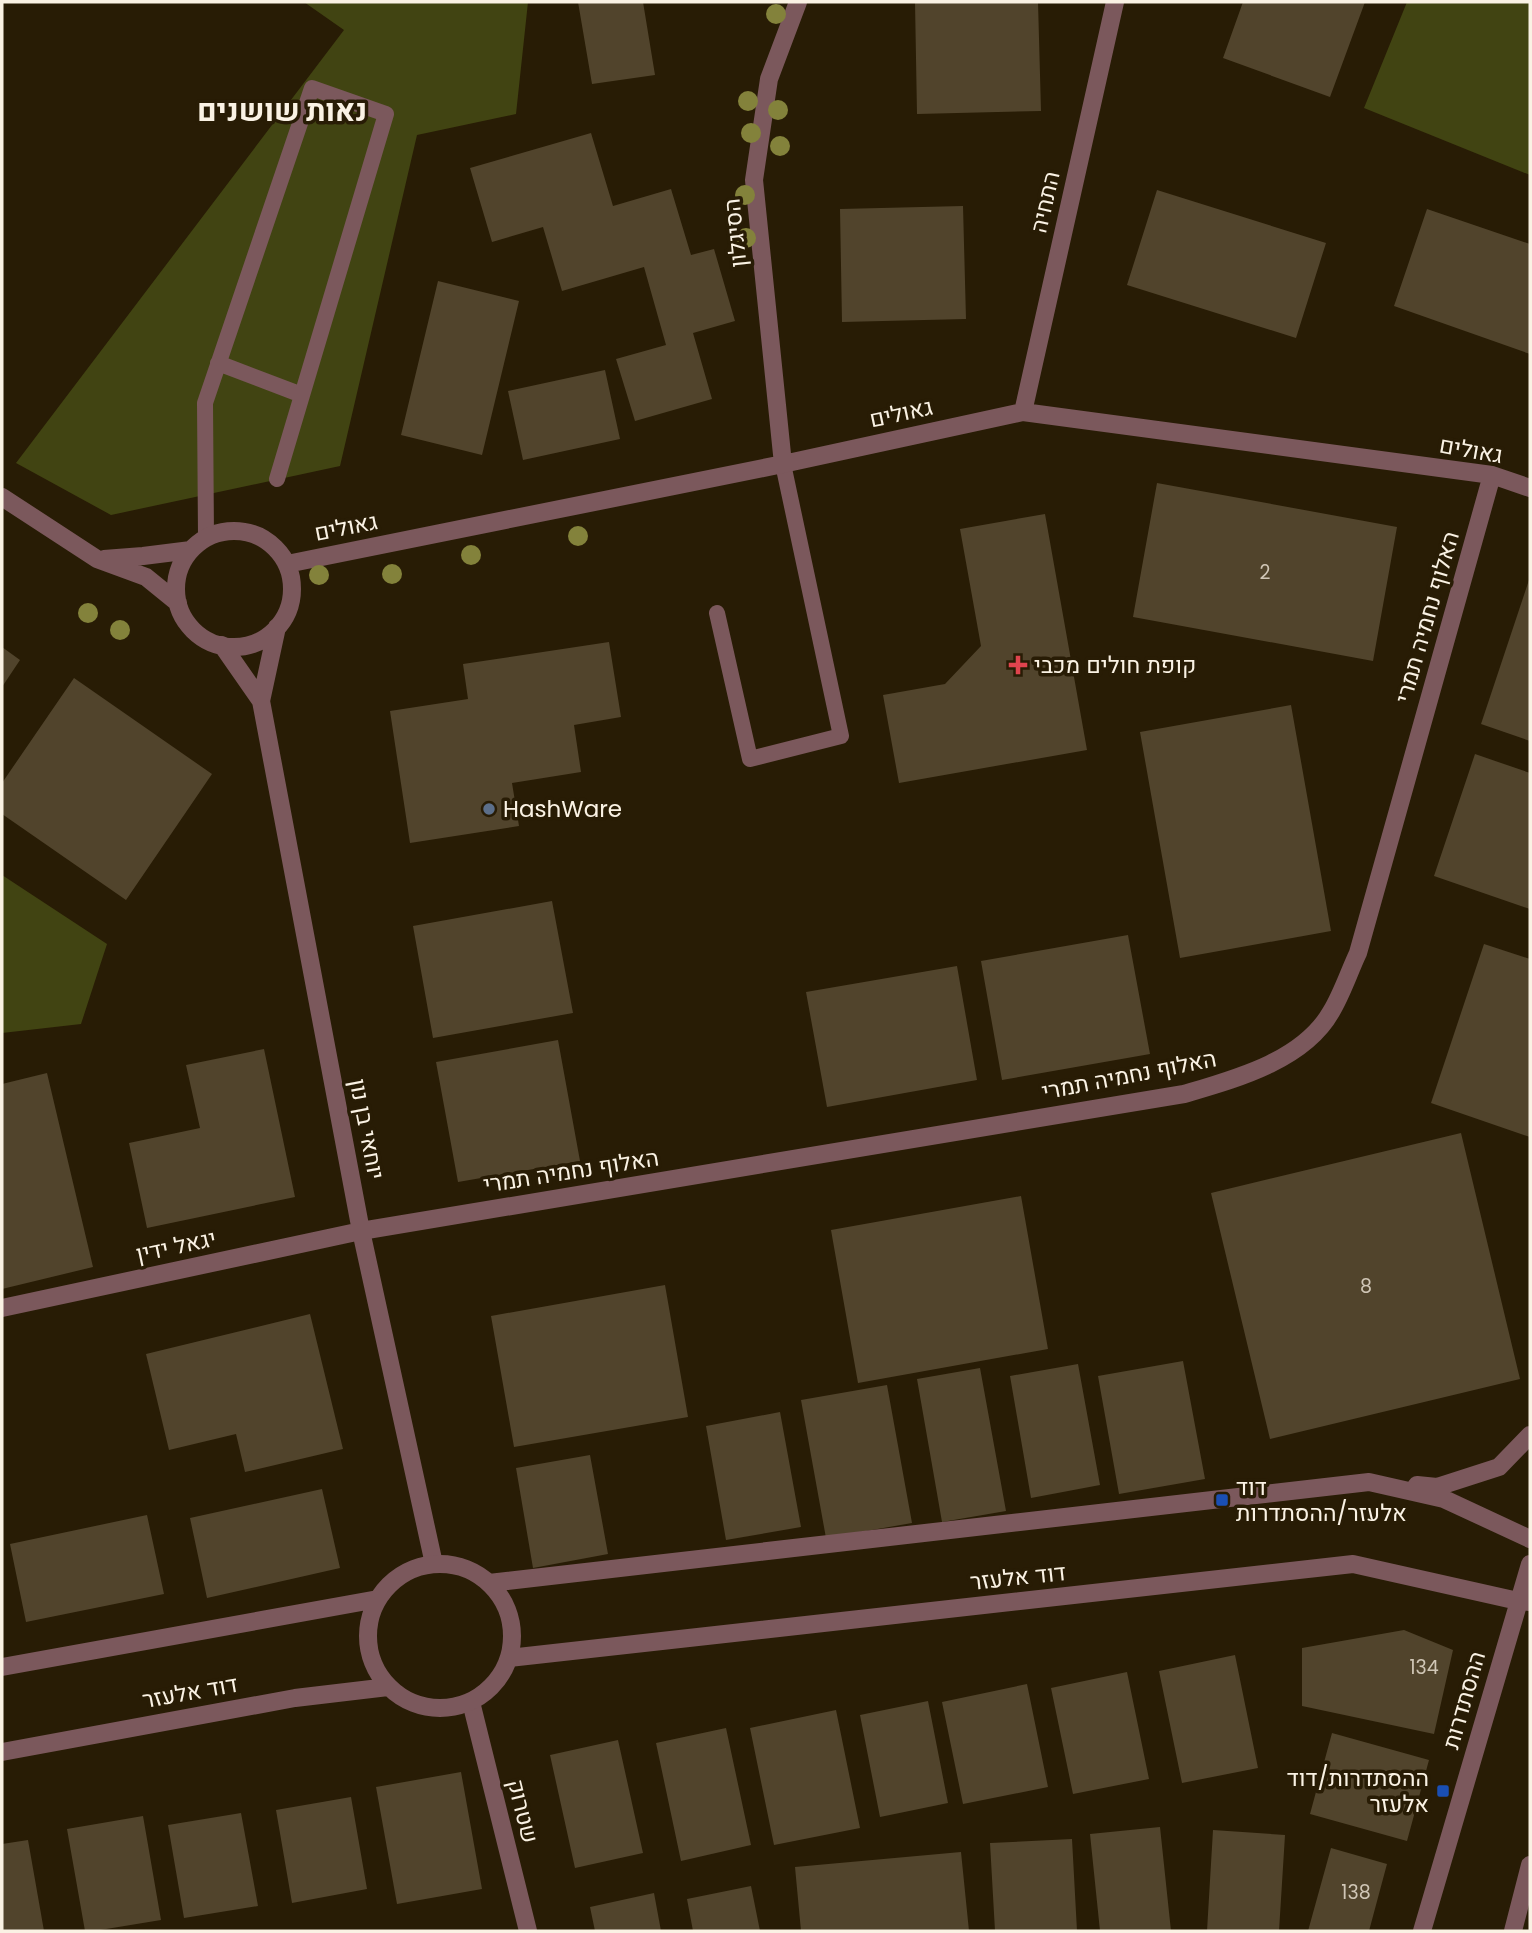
<svg xmlns="http://www.w3.org/2000/svg" width="1532" height="1933" font-family="Poppins,Heebo,sans-serif">
<rect width="100%" height="100%" fill="#281c05"/>
<path fill="#414412" d="M304,2H528L516,114L417,135L340,466L111,515L16,463L344,30Z
M1407,2H1530V175L1364,108Z
M2,875L107,944L81,1024L2,1033Z"/>
<path fill="#51442c" d="M578,2H643L655,75L592,84Z
M915,2H1038L1041,111L917,114Z
M1243,2H1365L1330,97L1223,58Z
M591,133L613,206L671,189L691,255L714,249L735,321L693,333L712,399L635,421L616,359L666,345L644,267L562,291L543,227L492,242L470,168Z
M1157,190L1326,243L1296,338L1127,285Z
M963,206L966,319L842,322L840,209Z
M1427,209L1530,244V354L1394,306Z
M438,281L519,301L482,455L401,435Z
M605,370L620,439L523,460L508,391Z
M1157,483L1397,527L1373,661L1133,617Z
M1045,514L1087,750L899,783L883,695L945,684L981,646L960,529Z
M1530,577V741L1481,724Z
M609,642L621,717L574,725L581,772L512,783L519,826L410,843L390,711L468,699L463,664Z
M2,647L20,660L2,687Z
M74,678L212,774L126,900L2,814V783Z
M1291,705L1331,931L1180,958L1140,732Z
M1475,754L1530,773V909L1434,876Z
M552,901L573,1013L433,1038L413,926Z
M1128,935L1150,1054L1002,1080L981,961Z
M1484,944L1530,959V1137L1431,1103Z
M957,966L977,1080L827,1107L806,992Z
M558,1040L580,1161L458,1182L436,1062Z
M264,1049L295,1197L147,1228L129,1143L200,1128L186,1065Z
M47,1073L93,1267L2,1289V1084Z
M1461,1133L1520,1379L1270,1439L1211,1193Z
M1021,1196L1048,1349L858,1383L831,1230Z
M665,1285L688,1417L514,1447L491,1316Z
M310,1314L343,1449L245,1472L236,1434L169,1450L146,1354Z
M1183,1361L1205,1479L1119,1494L1098,1376Z
M1078,1364L1100,1485L1031,1498L1010,1376Z
M980,1368L1006,1511L942,1522L917,1379Z
M887,1385L912,1523L826,1538L801,1400Z
M780,1412L801,1527L726,1540L706,1426Z
M590,1455L608,1554L533,1568L516,1468Z
M322,1489L340,1568L207,1598L190,1518Z
M147,1515L164,1594L26,1622L10,1544Z
M1404,1630L1453,1650L1434,1734L1302,1706V1648Z
M1235,1655L1258,1768L1182,1783L1159,1671Z
M1127,1672L1149,1779L1073,1794L1051,1688Z
M1027,1684L1048,1787L963,1804L942,1702Z
M928,1701L948,1803L880,1817L860,1715Z
M836,1710L860,1828L774,1845L750,1728Z
M726,1728L751,1845L681,1861L656,1743Z
M1332,1733L1429,1760L1407,1841L1310,1814Z
M618,1740L643,1853L575,1868L550,1755Z
M461,1772L482,1889L397,1904L376,1787Z
M351,1797L367,1889L292,1903L276,1810Z
M241,1813L258,1906L184,1918L168,1825Z
M143,1816L161,1920L94,1931H85L67,1829Z
M1160,1827L1171,1931H1100L1090,1834Z
M1213,1830L1285,1835L1279,1931H1207Z
M1072,1839L1077,1931H995L990,1843Z
M28,1840L44,1931H2V1844Z
M1331,1848L1387,1864L1369,1931H1308Z
M961,1852L969,1931H801L795,1867Z
M751,1886L760,1931H693L687,1899Z
M654,1893L661,1931H595L590,1907Z"/>
<g fill="none" stroke-linecap="round" stroke-linejoin="round">
<path stroke="#7b585c" stroke-width="16" d="M218,363L302,395
M206,537L205,403L312,88L386,114L277,479
M717,613L750,759L841,736L783,464"/>
<path stroke="#7b585c" stroke-width="18" d="M1023,412L1115,2
M783,464L754,180L769,79L798,2
M2,497L97,559L146,577L178,603
M176 589a58 58 0 1 1 116 0a58 58 0 1 1-116 0Z
M104,559L143,556L191,550
M287,564L783,464L1023,412L1492,475L1530,488
M277,627L261,701L361,1231L434,1564
M222,645L261,701
M2,1308L361,1231L1184,1094C1235,1079 1303,1061 1331,1012C1342,994 1349,972 1358,953L1492,475
M471,1702L528,1931"/>
<path stroke="#7b585c" stroke-width="18" d="M1417,1485L1437,1487L1499,1467L1530,1435
M368 1636a72 72 0 1 1 144 0a72 72 0 1 1-144 0Z
M489,1583L1369,1482L1444,1499L1530,1539
M509,1658L1353,1564L1518,1601L1530,1602
M2,1667L378,1599
M2,1752L295,1698L388,1687
M1422,1931L1530,1564
M1513,1931L1530,1865"/>
</g>
<g fill="#83823b">
<circle cx="776" cy="14" r="10"/>
<circle cx="748" cy="101" r="10"/>
<circle cx="778" cy="110" r="10"/>
<circle cx="751" cy="133" r="10"/>
<circle cx="780" cy="146" r="10"/>
<circle cx="745" cy="195" r="10"/>
<circle cx="746" cy="238" r="10"/>
<circle cx="578" cy="536" r="10"/>
<circle cx="471" cy="555" r="10"/>
<circle cx="392" cy="574" r="10"/>
<circle cx="319" cy="575" r="10"/>
<circle cx="88" cy="613" r="10"/>
<circle cx="120" cy="630" r="10"/>
</g>
<path fill="#e0444e" stroke="#281c05" stroke-width="2.5" d="M1014.5 654.5h7v7h7v7h-7v7h-7v-7h-7v-7h7z"/>
<circle fill="#5c6f8a" stroke="#281c05" stroke-width="2.5" cx="489" cy="809" r="7"/>
<g fill="#1a4fb4" stroke="#281c05" stroke-width="2.5">
<rect x="1215" y="1493" width="14" height="14" rx="3.5"/>
<rect x="1436" y="1784" width="14" height="14" rx="3.5"/>
</g>
<g text-anchor="middle" stroke-width="7" stroke-linejoin="round" paint-order="stroke">
<g font-size="19" fill="#d0c6b6">
<text x="1265" y="579">2</text>
<text x="1366" y="1293">8</text>
<text x="1424" y="1674">134</text>
<text x="1356" y="1899">138</text>
</g>
<g font-size="23" fill="#faf2e4" stroke="#281c05">
<text transform="translate(1045 202) rotate(-77)" y="8">התחיה</text>
<text transform="translate(735 233) rotate(-96)" y="8">הסיגלון</text>
<text transform="translate(901 413) rotate(-12)" y="8">גאולים</text>
<text transform="translate(1471 450) rotate(10)" y="8">גאולים</text>
<text transform="translate(346 527) rotate(-11)" y="8">גאולים</text>
<text transform="translate(1427 617) rotate(-74)" y="8">האלוף נחמיה תמרי</text>
<text transform="translate(1129 1075) rotate(-11)" y="8">האלוף נחמיה תמרי</text>
<text transform="translate(367 1129) rotate(79)" y="8">יוחאי בן נון</text>
<text transform="translate(571 1171) rotate(-9)" y="8">האלוף נחמיה תמרי</text>
<text transform="translate(176 1246) rotate(-12)" y="8">יגאל ידין</text>
<text transform="translate(1018 1577) rotate(-6)" y="8">דוד אלעזר</text>
<text transform="translate(190 1692) rotate(-10)" y="8">דוד אלעזר</text>
<text transform="translate(1464 1700) rotate(-74)" y="8">ההסתדרות</text>
<text transform="translate(523 1811) rotate(76)" y="8">שטרוק</text>
</g>
<g font-size="23" fill="#faf2e4" stroke="#281c05" text-anchor="start">
<text x="1034" y="673">קופת חולים מכבי</text>
<text x="503" y="817">HashWare</text>
<text x="1236" y="1495">דוד<tspan x="1236" dy="26">אלעזר/ההסתדרות</tspan></text>
<text x="1429" y="1786" text-anchor="end">ההסתדרות/דוד<tspan x="1429" dy="26">אלעזר</tspan></text>
</g>
<g font-size="30" font-weight="bold" fill="#faf2e4" stroke="#281c05">
<text x="282" y="121">נאות שושנים</text>
</g>
</g>
<rect width="1532" height="1933" fill="none" stroke="#faf2e4" stroke-width="7"/>
</svg>
